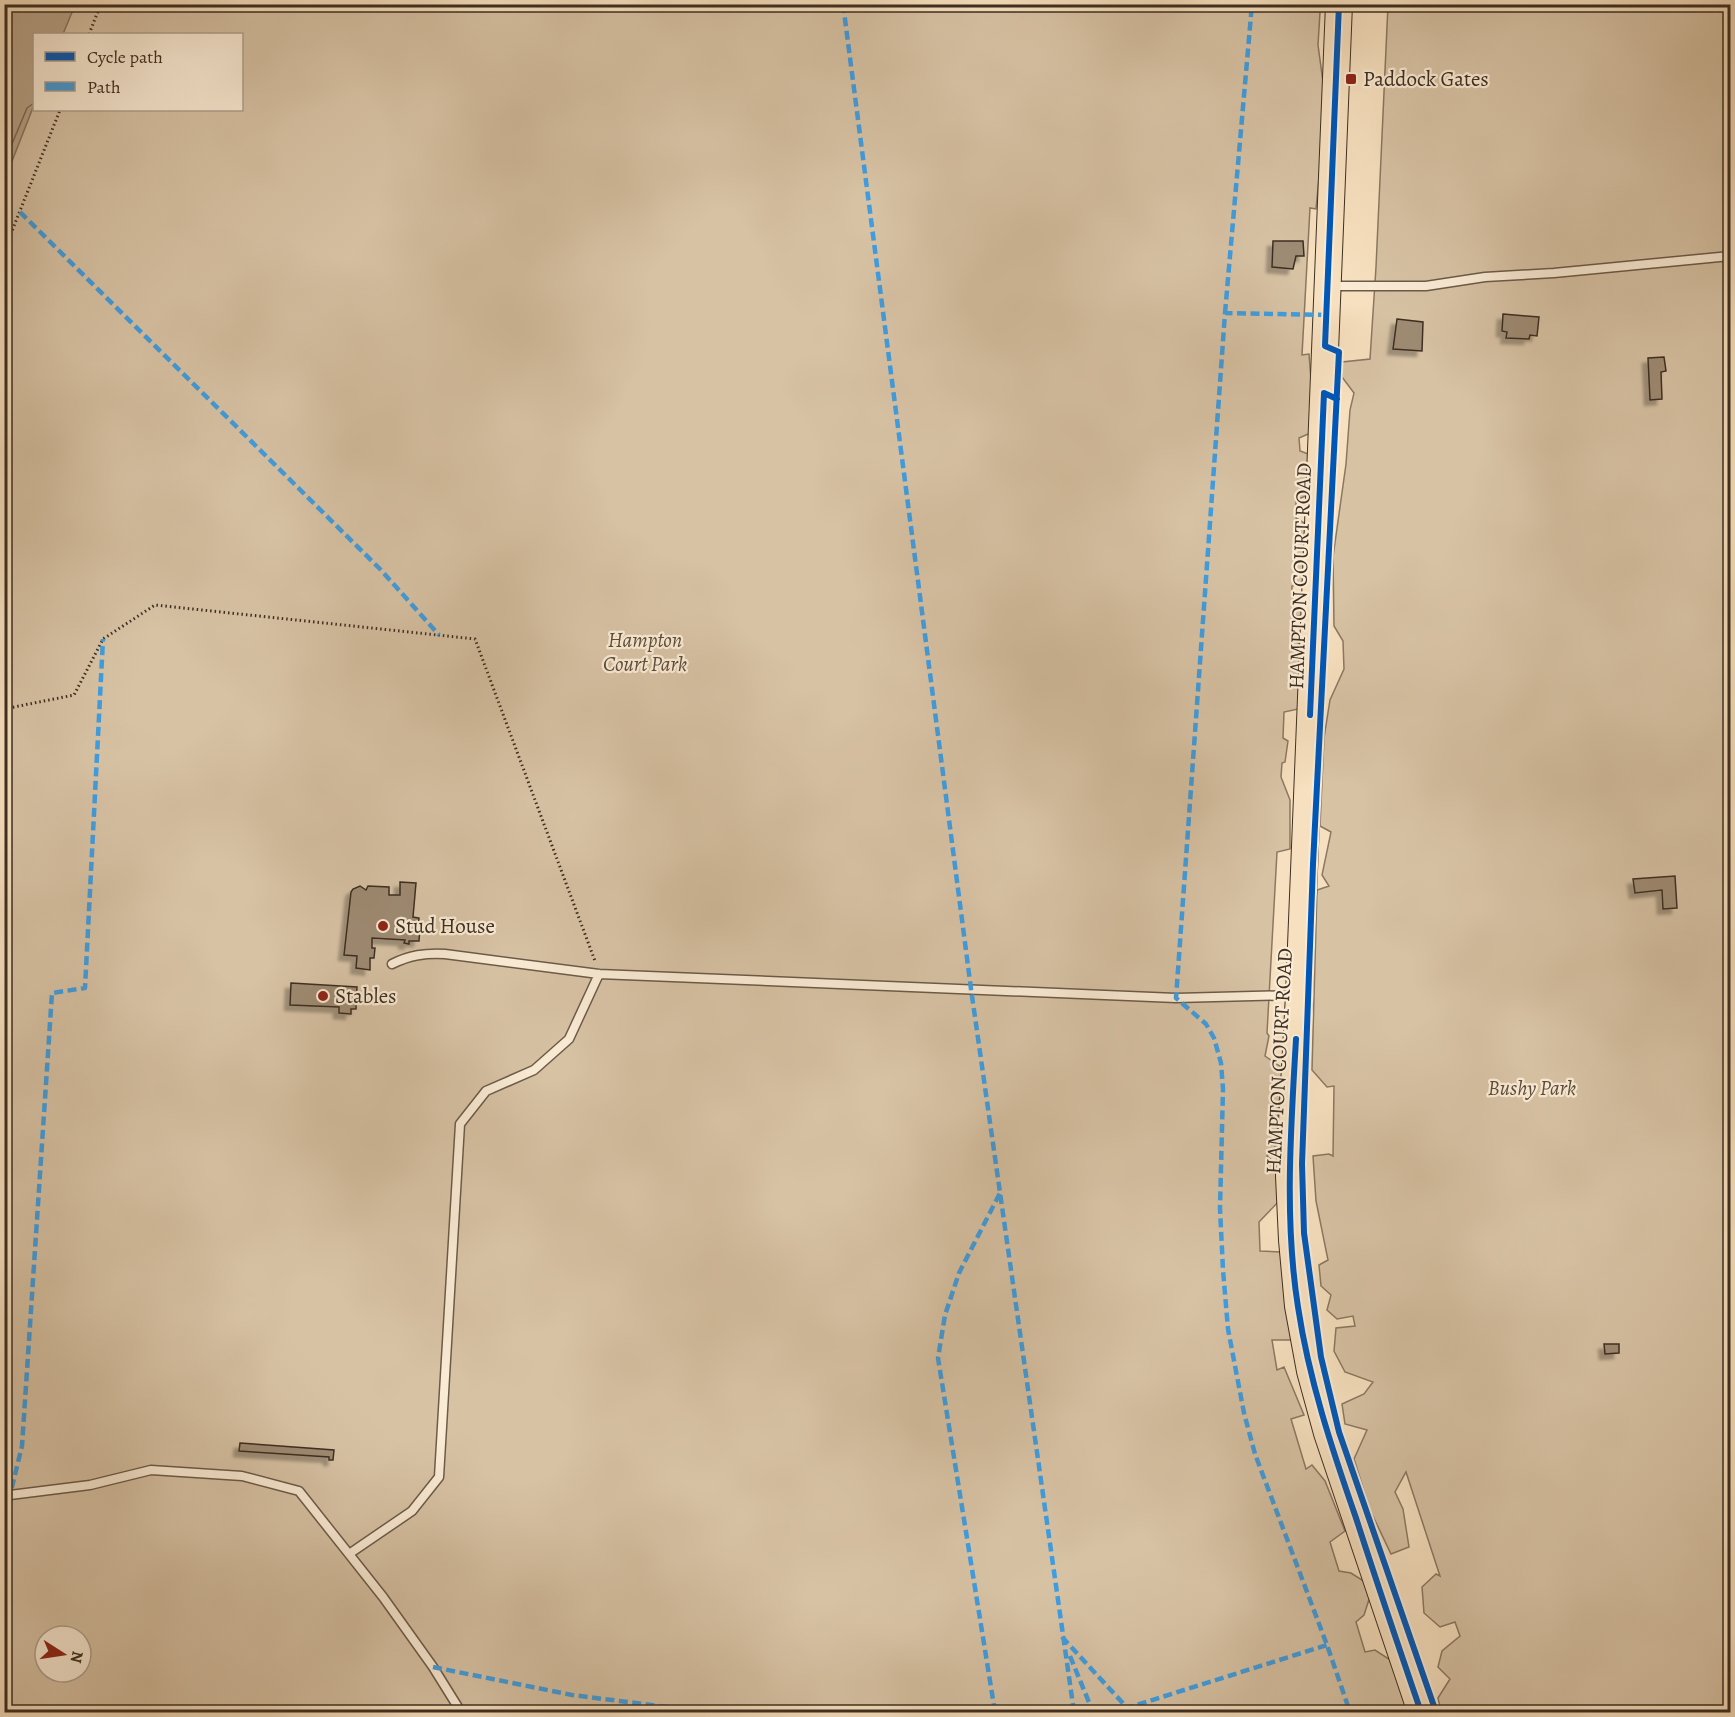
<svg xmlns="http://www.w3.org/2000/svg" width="1735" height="1717" font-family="Alegreya,serif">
<defs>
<filter id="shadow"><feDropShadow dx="-5.5" dy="5.5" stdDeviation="1.5" flood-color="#0004"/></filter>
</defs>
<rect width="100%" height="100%" fill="#f7e0bf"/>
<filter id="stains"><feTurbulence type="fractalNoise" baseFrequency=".00333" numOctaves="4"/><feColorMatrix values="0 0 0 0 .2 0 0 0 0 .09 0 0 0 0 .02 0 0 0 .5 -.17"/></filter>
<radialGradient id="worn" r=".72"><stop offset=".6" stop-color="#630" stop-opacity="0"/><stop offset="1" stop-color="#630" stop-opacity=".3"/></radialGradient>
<path fill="#d7c2a4" stroke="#8a7862" stroke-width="1.5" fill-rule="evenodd" d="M4,5H1328L1327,11L1320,12L1318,45L1326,104L1316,209L1310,208L1302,355L1309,354L1315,431L1299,438L1300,451L1314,456L1313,493L1296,500V518L1312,528L1311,582L1292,586V594L1307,597L1306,616H1293L1292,637L1307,652L1303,708L1284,712L1283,738L1288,741L1285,762L1282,763L1281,777L1290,800V849L1277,852L1267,1033L1269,1036L1265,1056L1284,1069L1278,1109L1277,1144L1267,1156L1281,1168L1280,1200L1259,1222L1260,1251L1282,1252L1286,1311L1295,1340H1272L1277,1370L1284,1367L1304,1415L1291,1419L1306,1469L1312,1465L1325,1481L1345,1531L1330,1542L1339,1571L1351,1573L1373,1587L1364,1615L1356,1622L1365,1652L1375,1650L1395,1663L1411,1712H5ZM34,34H242V110H34ZM45,1636H81V1672H45Z
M1388,5H1730V1712H1441L1438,1698L1450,1679L1438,1667L1442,1651L1460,1636L1455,1622L1440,1627L1424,1613L1422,1587L1436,1574L1440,1576L1406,1472L1395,1492L1403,1509L1409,1547L1391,1554L1370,1510L1354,1459L1367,1430L1345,1424L1342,1404L1364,1394L1373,1382L1345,1372L1334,1351L1336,1328L1355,1326L1353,1316L1337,1319L1327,1310L1331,1295L1321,1286L1319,1265L1328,1260L1316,1201L1313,1156L1329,1154L1333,1156L1334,1086L1327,1087L1312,1070L1317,890L1329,886L1322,875L1331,832L1320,826L1324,738L1330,700L1344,669L1343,641L1334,626L1333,557L1346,464L1350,410L1354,393L1342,377V362L1370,359L1376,267Z"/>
<path fill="#b8a489" stroke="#87755f" stroke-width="1.5" d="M5,4L75,5L63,34H34V105L5,179Z"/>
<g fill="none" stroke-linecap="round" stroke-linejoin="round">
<path stroke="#7a6a55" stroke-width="1.5" d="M4,163L27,108L34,103"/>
</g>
<path fill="#9e8b73" stroke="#3d2f21" stroke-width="1.5" filter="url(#shadow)" d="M1273,241H1303L1304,256H1296L1293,269L1272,267Z
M1503,314L1539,317L1537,336L1530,335L1529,339L1506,338L1507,332L1502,331Z
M1397,319L1423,322L1422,351L1393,349Z
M1664,357L1666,371L1661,372L1662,399L1650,400L1648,358Z
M1675,876L1677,908L1663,909L1662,890L1635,893L1633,879Z
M400,882L416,883L413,917L419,918L418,926H420L419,941H409V944L404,943L405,940L372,938V948H375L374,958H370V970L356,968L357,956L344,955L351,892L353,889L360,886L366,890L368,886L389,887V895H400Z
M291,983L357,987L356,1009H351V1014L339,1013V1007L290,1005Z
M1604,1344H1619V1353L1605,1354Z
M240,1443L334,1450L333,1460H329V1457L239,1451Z"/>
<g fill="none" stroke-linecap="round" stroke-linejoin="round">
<g stroke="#6c5b48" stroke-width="11">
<path id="lane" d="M1331,286H1426L1485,277L1554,273L1730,256
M392,964C410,955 425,953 445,954L599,974L1176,998L1295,995
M10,1495L90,1485L151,1470L242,1476L299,1491L383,1597L433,1667L461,1712
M349,1554L412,1511L439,1477L460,1124L486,1091L534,1070L569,1039L599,974"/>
</g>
<g stroke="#3d2f21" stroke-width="28">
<path id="primary" d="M1339,4L1299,995L1289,1176L1292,1240L1298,1306L1310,1371L1327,1433L1421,1712"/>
</g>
<path stroke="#3d2f21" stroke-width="3" stroke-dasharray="1.5 3" stroke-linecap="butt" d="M89,34L101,4
M4,251L60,110
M4,709L74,695L103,639L155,605L475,639L595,961"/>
<use href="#lane" stroke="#faebd5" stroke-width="8"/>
<use href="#primary" stroke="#f7e0bf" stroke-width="26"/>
<path stroke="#3f9de0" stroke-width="4.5" stroke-dasharray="9 4.5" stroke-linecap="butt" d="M843,4L971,989L1074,1712
M20,212L381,570L439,635
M1225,313L1252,4
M1327,315L1225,313L1176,998L1206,1024L1214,1038L1221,1063L1223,1089L1220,1208L1223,1270L1228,1329L1244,1413L1255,1454L1327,1645L1350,1712
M4,1497L10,1495L22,1446L52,993L85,988L103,639
M1062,1637L1131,1712
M1070,1656L1093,1712
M433,1667L572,1695L707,1712
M995,1712L938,1358L945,1315L959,1273L1000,1193
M1098,1712L1127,1708L1327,1645"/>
<g stroke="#faebd5" stroke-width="10">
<path id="cycleway" d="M1339,4L1325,346L1339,352L1313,864L1302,1164L1304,1233L1321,1357L1339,1432L1436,1712
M1310,715L1324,393L1337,399
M1296,1039C1291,1128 1284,1218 1298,1307C1309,1380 1332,1449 1356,1518C1377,1583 1399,1648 1421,1712"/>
</g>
<use href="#cycleway" stroke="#0057b8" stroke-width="6"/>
</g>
<g fill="#8f2418" stroke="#faebd5" stroke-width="2">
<rect x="1345" y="73" width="12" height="12" rx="3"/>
<circle cx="383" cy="926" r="6"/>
<circle cx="323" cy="996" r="6"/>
</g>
<g text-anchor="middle" stroke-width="4.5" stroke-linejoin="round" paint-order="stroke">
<g font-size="21" fill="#3d2f21" stroke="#faebd5" text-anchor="start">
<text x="1363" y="86">Paddock Gates</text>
<text x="395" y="933">Stud House</text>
<text x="335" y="1003">Stables</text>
</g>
<g font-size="21" fill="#3d2f21" stroke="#faebd5">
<text transform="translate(1300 576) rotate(-88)" y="7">HAMPTON COURT ROAD</text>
<text transform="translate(1279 1061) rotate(-87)" y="7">HAMPTON COURT ROAD</text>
</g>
<g font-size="21" font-style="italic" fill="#5c4c3b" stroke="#faebd5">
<text x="645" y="647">Hampton<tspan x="645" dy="24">Court Park</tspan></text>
<text x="1532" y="1095">Bushy Park</text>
</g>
</g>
<rect width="1735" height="1717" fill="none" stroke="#f7e0bf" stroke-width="24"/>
<rect x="6" y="6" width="1723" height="1705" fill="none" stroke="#3d2f21" stroke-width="3"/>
<rect x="12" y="12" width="1711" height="1693" fill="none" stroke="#3d2f21" stroke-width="1.5"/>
<rect x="33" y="33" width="210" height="78" fill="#faebd5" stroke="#aea08d" stroke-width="1.5"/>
<rect x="45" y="52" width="30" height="9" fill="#0057b8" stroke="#aea08d" stroke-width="1.5"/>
<text x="87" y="63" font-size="18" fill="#3d2f21">Cycle path</text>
<rect x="45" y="82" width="30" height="9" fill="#3f9de0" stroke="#aea08d" stroke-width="1.5"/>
<text x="87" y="93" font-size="18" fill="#3d2f21">Path</text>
<g transform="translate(63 1654) rotate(102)"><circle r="28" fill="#faebd5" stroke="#aea08d" stroke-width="1.5"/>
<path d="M0-4.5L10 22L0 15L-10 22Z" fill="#8f2418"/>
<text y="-9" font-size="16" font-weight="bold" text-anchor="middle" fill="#3d2f21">N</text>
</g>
<rect width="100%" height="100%" filter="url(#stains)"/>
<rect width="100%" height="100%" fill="url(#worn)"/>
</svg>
